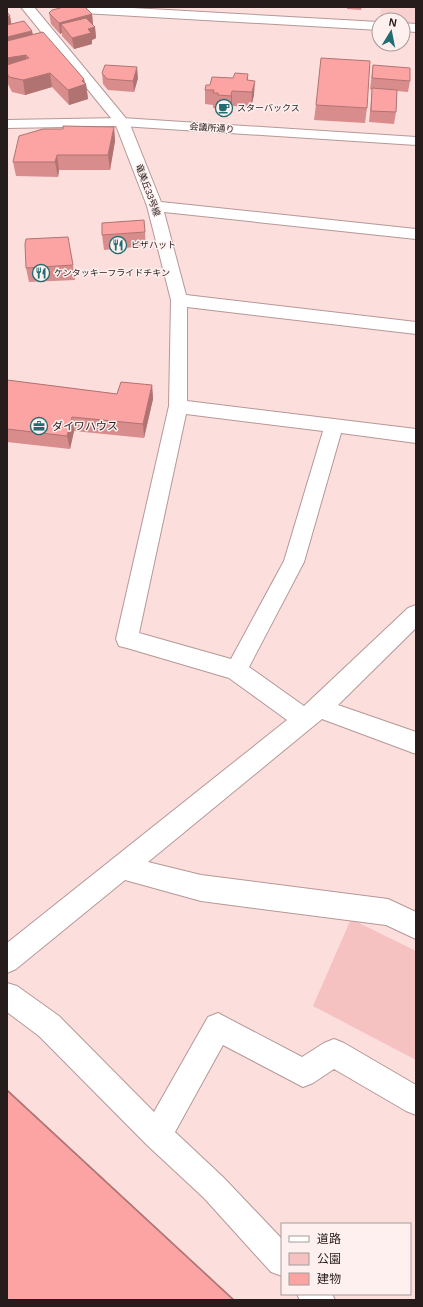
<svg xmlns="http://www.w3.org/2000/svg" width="423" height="1307" font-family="Helvetica,'Noto Sans JP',sans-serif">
<rect width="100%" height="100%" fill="#fcdedc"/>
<path fill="#f7d0cf" d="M381,7H416V23L403,22V20H380Z"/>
<path fill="#f6c2c1" d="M351,919L416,951V1060L313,1006Z"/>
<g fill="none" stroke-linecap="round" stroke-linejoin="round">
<g stroke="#b59897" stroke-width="2">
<path id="street" d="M21,7H34L129,122L161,202L416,229V239L164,212L186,295L416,322V334L187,307V401L416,429V443L341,433L304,562L249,667L304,706L408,608L416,605V628L338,705L416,732V754L322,719L148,862L201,875L388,899L416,912V939L386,925L201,901L125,880L16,969L7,973V943L287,720L229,678L127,648L119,646L116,639L169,406L171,300L147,206L115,123ZM186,414L323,431L284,561L231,659L139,633Z
M78,7H115L379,22V30L83,13L78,12L77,9Z
M403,23L416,24V32L403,31Z
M7,983L17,986L59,1016L154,1112L208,1017L218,1013L302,1057L324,1043L334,1039L344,1043L416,1085V1115L406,1111L334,1069L313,1083L303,1087L223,1045L175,1132L224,1178L282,1239V1276L271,1272L204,1198L147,1145L39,1036L7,1012Z
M297,1294H332L335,1300H300Z"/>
</g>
<g stroke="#b59897" stroke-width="2">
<path id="secondary" d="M122,118L416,137V145L122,126L7,128V120Z"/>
</g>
<use href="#street" fill="#fff" fill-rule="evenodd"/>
<use href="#secondary" fill="#fff" fill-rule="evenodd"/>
</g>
<path fill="#d88d8c" d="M347,7H362L361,10L347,9Z
M7,12L10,16L11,24L32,31L33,35L84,79L85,83L86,84L88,99L69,105L52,87L25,95L12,92L7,82Z
M49,13L92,14L93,25L95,27L96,38L92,40V44L74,49L62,36V33L60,34L51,24Z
M373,65L410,81L408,92L397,91L396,112L394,124L369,122L372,90L370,89Z
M102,73L138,78L134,92L108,90L103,84Z
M248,74V80L254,95L251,107L232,106L231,111L218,109V108H213V105L205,104V90L210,85Z
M316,105L367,108L365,123L314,120Z
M114,127L115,141L110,170H59L58,177L16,176L13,162L63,129Z
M145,232L146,246L104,250L102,235Z
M73,265L75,280L29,282L26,268Z
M7,380L117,394L152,385L153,399L144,438L74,431L70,449L7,442Z"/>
<path fill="#b07372" d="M92,14L93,25L61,24L62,33L60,34L59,23Z
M10,16L12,28L7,29V17Z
M95,27L96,38L92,40V44L74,49L72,38L88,29Z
M32,31L33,37L7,44V37Z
M26,55L28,69L7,73V58Z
M137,67L138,78L134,92L133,81Z
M50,73L52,87L25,95L23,80Z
M84,79L85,85L86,84L88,99L69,105L68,90Z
M255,81L254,95L251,107L252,92Z
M232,91V106L231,111V96Z
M114,127L115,141L110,170L108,155Z
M57,155L59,170L58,177L55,162Z
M152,385L153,399L144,438L143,424Z
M72,417L74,431L70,449L67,436Z
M7,1089L235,1300H233L7,1091Z"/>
<path fill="#fba4a3" stroke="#b07372" d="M64,7H85L92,14L59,23L49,13L52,10Z
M7,12L10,16L7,17Z
M86,18L95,27L88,29L91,33L72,38L61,24Z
M24,21L32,31L7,37V25Z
M43,32L84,79L82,81L86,84L68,90L50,73L23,80L9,77L7,73V65L29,58L26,55L7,58V41Z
M321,58L370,61L367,108L316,105Z
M105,65L137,67L133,81L107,79L102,73Z
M373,65L410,68V81L372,78Z
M235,73L248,74L247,80L255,81L252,92L232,91L231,96L218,95V93H213L214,90H205L206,85H210L212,77L233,78Z
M372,88L397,90L396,112L371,111Z
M63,126L114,127L108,155H57L55,162H13L19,136L43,129H63Z
M144,220L145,232L102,235V223Z
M68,237L73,265L26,268L25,244L26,239Z
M7,380L117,394L121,382L152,385L143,424L72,417L67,436L7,429Z
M7,1091L233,1300H7Z"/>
<defs>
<g id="cafe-ring" transform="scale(0.9)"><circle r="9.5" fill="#fdf0ef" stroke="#216d71" stroke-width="1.5"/><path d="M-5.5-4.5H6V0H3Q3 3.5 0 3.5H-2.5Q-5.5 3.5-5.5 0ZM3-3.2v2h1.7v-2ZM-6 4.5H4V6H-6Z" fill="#216d71"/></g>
<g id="restaurant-ring" transform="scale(0.9)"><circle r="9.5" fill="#fdf0ef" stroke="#216d71" stroke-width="1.5"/><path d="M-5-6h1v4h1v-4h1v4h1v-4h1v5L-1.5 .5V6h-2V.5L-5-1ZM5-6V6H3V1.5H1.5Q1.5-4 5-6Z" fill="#216d71"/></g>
<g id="office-ring" transform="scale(0.9)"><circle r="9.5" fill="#fdf0ef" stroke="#216d71" stroke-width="1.5"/><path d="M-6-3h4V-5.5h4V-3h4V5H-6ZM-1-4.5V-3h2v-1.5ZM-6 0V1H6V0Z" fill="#216d71"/></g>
</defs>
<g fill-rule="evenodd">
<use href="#cafe-ring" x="224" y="108"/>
<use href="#restaurant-ring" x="118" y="245"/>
<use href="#restaurant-ring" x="41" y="273"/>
<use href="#office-ring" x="39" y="426"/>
</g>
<g text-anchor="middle" stroke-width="3" stroke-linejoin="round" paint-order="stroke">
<g font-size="9" fill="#261c1b" stroke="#fdf0ef" text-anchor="start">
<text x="237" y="111">スターバックス</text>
<text x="131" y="248">ピザハット</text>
<text x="54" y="276">ケンタッキーフライドチキン</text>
</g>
<g font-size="9" fill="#261c1b" stroke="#fdf0ef">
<text transform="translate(212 128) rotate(4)" y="3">会議所通り</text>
<text transform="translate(148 190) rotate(70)" y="3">竜美丘33号線</text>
</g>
<g font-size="11" fill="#261c1b" stroke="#fdf0ef" text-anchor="start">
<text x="52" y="430">ダイワハウス</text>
</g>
</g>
<rect width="423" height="1307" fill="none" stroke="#261c1b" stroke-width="16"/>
<rect x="281" y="1223" width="130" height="72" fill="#fdf0ef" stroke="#a79b9a"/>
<rect x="289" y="1236" width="20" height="6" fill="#ffffff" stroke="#a79b9a"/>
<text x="317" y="1243" font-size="12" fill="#261c1b">道路</text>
<rect x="289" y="1253" width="20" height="12" fill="#f6c2c1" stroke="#a79b9a"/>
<text x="317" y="1263" font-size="12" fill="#261c1b">公園</text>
<rect x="289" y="1273" width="20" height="12" fill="#fba4a3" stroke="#a79b9a"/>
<text x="317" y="1283" font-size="12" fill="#261c1b">建物</text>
<g transform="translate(391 32) rotate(10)"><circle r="19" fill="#fdf0ef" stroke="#a79b9a"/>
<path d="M0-3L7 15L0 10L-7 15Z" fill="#216d71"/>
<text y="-6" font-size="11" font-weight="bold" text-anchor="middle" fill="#261c1b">N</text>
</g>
</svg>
